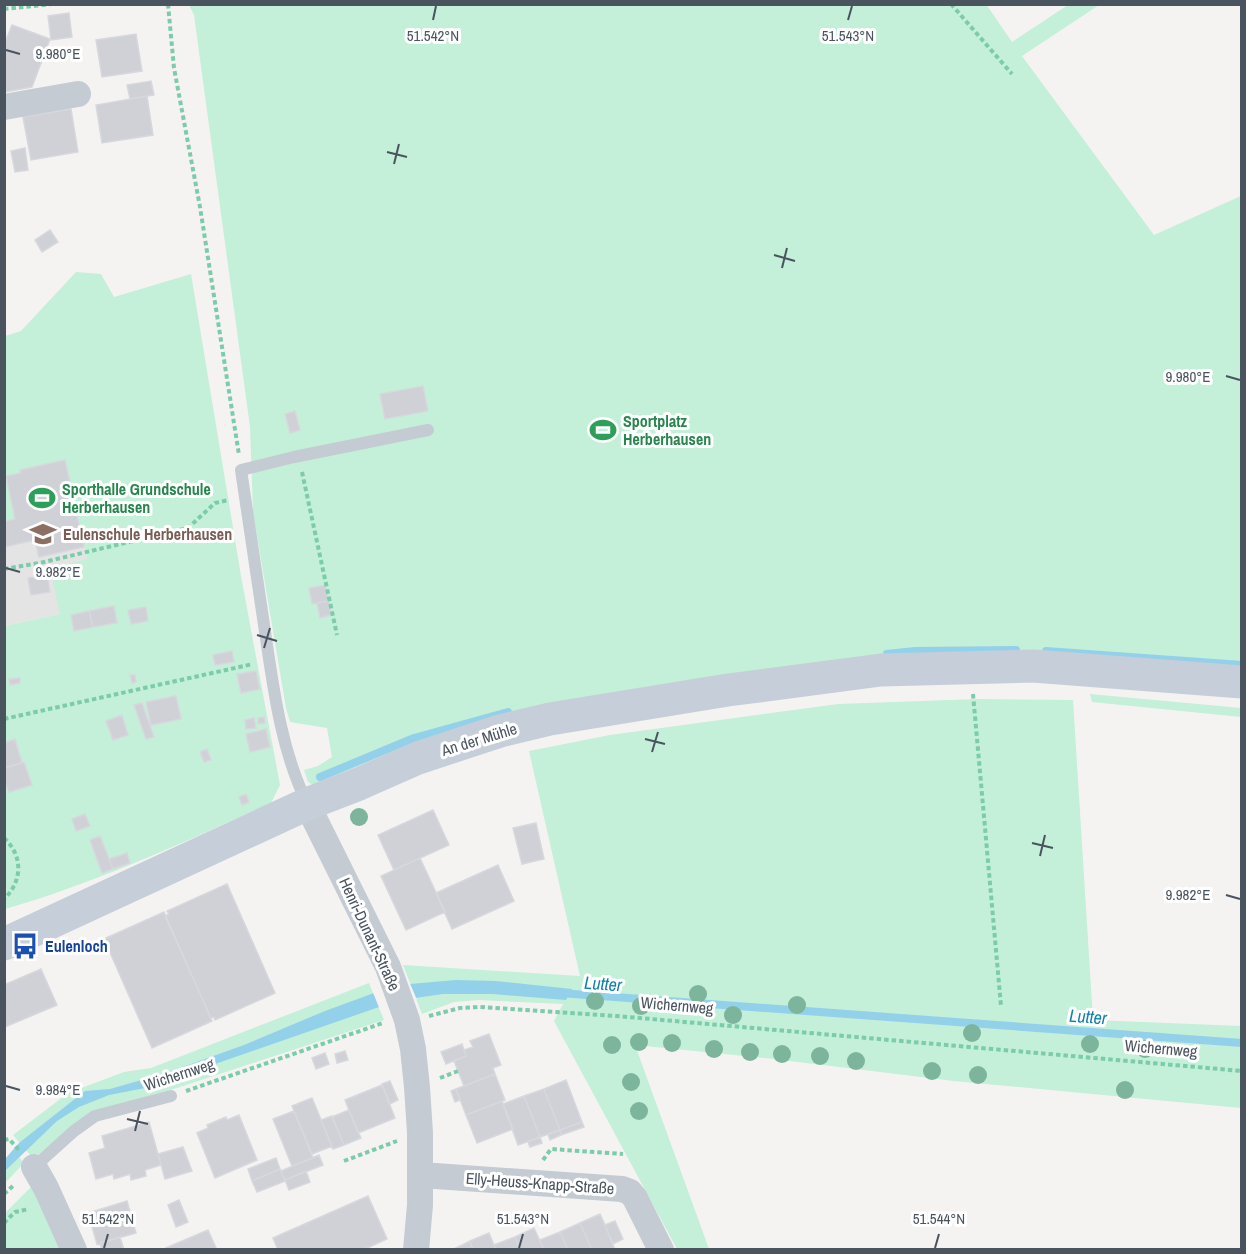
<svg xmlns="http://www.w3.org/2000/svg" width="1246" height="1254" font-family="'Archivo Narrow',sans-serif">
<rect width="100%" height="100%" fill="#f4f3f2"/>
<path fill="#e5e4e4" d="M65,460L87,559L60,614L5,626L4,522L15,519L6,476L21,473L20,470Z"/>
<path fill="#c4efd8" d="M986,4L1012,42L1068,5H1099L1022,56L1154,235L1241,196V671L1022,657L541,713L319,789L308,782L304,770L318,766L332,757L327,728L290,722L286,708L253,512L250,427L194,15L189,5Z
M76,272L101,274L114,297L191,274L241,576L280,785L271,803C184,842 96,883 5,909V626L60,614L50,568L87,559L65,460L20,470L21,473L6,476L15,519L5,522V336L21,331Z
M1090,694L1241,708V717L1092,702Z
M978,699L1073,700L1093,1020L1241,1026V1108L954,1081L765,1058L635,1045L709,1249H677L554,1021L563,1004L479,1000L454,1002L422,1014L403,965L580,976L529,751L610,735L838,704Z
M369,983L384,1020L177,1088L102,1109L84,1117L39,1154L31,1156L13,1135L68,1093L124,1072L151,1068Z
M19,1157L24,1163L5,1183V1171Z
M34,1184L66,1249L5,1250V1213Z"/>
<path fill="#93d1ea" d="M456,980L496,981L572,989L566,1000L493,994H443L415,998L379,1007L218,1063L166,1084L109,1095L79,1107L57,1121L5,1171V1159L19,1143L85,1091L110,1089L166,1073L244,1045L325,1011L374,993L410,984Z"/>
<path fill="#f4f3f2" d="M409,981L417,1000L380,1010L372,990Z"/>
<g fill="none" stroke-linecap="round" stroke-linejoin="round">
<path stroke="#93d1ea" stroke-width="8" d="M1046,651L1242,665
M887,654L915,651L1016,650
M320,777L414,738L508,712
M560,993L1242,1043"/>
</g>
<path fill="#cfd1d6" stroke="#d7d8dd" stroke-width="1.5" d="M69,13L72,37L51,40L48,16Z
M12,25L50,39L32,87L4,92V45Z
M136,34L142,71L102,77L96,40Z
M151,81L154,95L130,99L127,85Z
M147,96L153,135L102,143L96,105Z
M71,109L78,152L31,160L23,117Z
M25,148L28,170L15,172L11,151Z
M50,230L58,242L42,252L35,240Z
M423,386L428,411L385,419L380,394Z
M295,411L300,430L290,433L285,414Z
M65,460L84,547L39,557L35,540L4,547V522L15,519L6,476L21,473L20,470Z
M47,575L50,592L31,595L28,578Z
M325,585L329,601L312,604L309,588Z
M329,601L331,615L320,618L317,603Z
M114,606L117,623L93,627L89,611Z
M146,607L148,621L131,624L128,610Z
M89,611L93,627L74,631L71,615Z
M232,651L234,662L215,665L213,655Z
M256,671L260,689L241,693L237,674Z
M130,675H135L136,682L132,683Z
M20,678V683L10,685L9,679Z
M176,696L181,719L151,725L146,702Z
M142,703L154,737L146,739L134,705Z
M122,715L128,735L113,740L106,721Z
M264,717L265,723L258,724V718Z
M254,718L256,728L246,729L245,720Z
M266,729L270,747L250,752L246,734Z
M15,739L22,763L5,768L4,743Z
M207,749L211,760L204,762L200,752Z
M24,762L32,785L9,792L4,779V768Z
M246,794L249,802L242,805L239,797Z
M433,810L449,845L394,870L378,835Z
M85,814L90,826L76,831L72,819Z
M536,823L544,859L522,864L513,828Z
M100,836L113,869L102,873L90,840Z
M127,853L130,863L113,869L109,859Z
M420,858L445,912L406,930L381,876Z
M498,865L514,901L452,929L436,893Z
M227,884L275,993L215,1020L214,1017L211,1018L165,916L169,914L167,911Z
M164,912L212,1021L152,1048L104,939Z
M41,969L57,1005L5,1027L4,985Z
M489,1034L501,1065L493,1068L495,1074L464,1086L454,1061L466,1056L464,1050L473,1047L470,1041Z
M462,1044L466,1056L446,1064L441,1052Z
M345,1051L348,1060L337,1063L335,1054Z
M325,1053L329,1064L316,1069L312,1058Z
M495,1074L505,1100L466,1115L456,1089Z
M566,1080L582,1122L560,1130L544,1089Z
M390,1081L398,1100L390,1104L382,1084Z
M382,1085L395,1118L358,1133L345,1100Z
M456,1089L460,1100L455,1102L451,1091Z
M544,1089L560,1130L540,1137L524,1096Z
M524,1096L540,1137L518,1145L503,1104Z
M312,1098L332,1146L312,1154L292,1106Z
M502,1101L513,1129L477,1143L466,1115Z
M349,1110L361,1138L344,1145L332,1117Z
M294,1111L313,1158L292,1166L273,1119Z
M239,1115L257,1160L215,1178L197,1133L208,1128L207,1125L226,1117L227,1120Z
M332,1116L344,1145L333,1149L321,1120Z
M149,1122L161,1165L145,1170L146,1176L131,1180L130,1174L114,1179L113,1174L96,1179L89,1153L105,1148L102,1136Z
M582,1122L584,1127L561,1135L560,1130Z
M560,1130L561,1135L550,1140L548,1134Z
M540,1137L542,1143L530,1147L528,1142Z
M183,1147L192,1171L165,1179L158,1154Z
M319,1155L323,1165L285,1180L281,1171Z
M276,1158L280,1169L252,1181L248,1169Z
M280,1169L285,1181L257,1192L252,1181Z
M306,1171L310,1182L289,1190L285,1180Z
M368,1196L387,1239L363,1250H278L273,1238Z
M179,1200L188,1222L176,1227L168,1205Z
M127,1201L136,1233L97,1244L88,1213Z
M600,1214L605,1225L615,1250H592L580,1223Z
M615,1221L623,1239L613,1244L605,1225Z
M580,1223L592,1250H568L560,1232Z
M534,1228L544,1250H520L515,1237Z
M208,1230L217,1250H167L166,1248Z
M560,1232L568,1250H544L540,1240Z
M489,1233L496,1250H473L470,1241Z
M120,1237L124,1250H102L100,1243Z
M515,1237L520,1250H496L494,1245Z
M470,1241L473,1250H452Z"/>
<g fill="none" stroke-linecap="round" stroke-linejoin="round">
<path stroke="#7cccab" stroke-width="4" stroke-dasharray="4.5 3" stroke-linecap="butt" d="M168,4L174,68L200,207L239,455
M951,4L1012,74
M4,9L52,4
M302,472L337,635
M4,569L40,563L188,528L215,503L229,500
M973,694L1001,1006
M4,719L253,664
M4,838C23,855 23,881 4,899
M429,1016L460,1008L480,1007L617,1016L1242,1071
M440,1078L458,1071
M186,1091L383,1023
M4,1140L9,1139L20,1151
M543,1160L551,1149L623,1154
M344,1161L397,1141
M4,1194L15,1184
M4,1223L15,1212L29,1209"/>
<path stroke="#c4cbd3" stroke-width="12" d="M307,803C280,748 273,685 264,625C256,573 249,522 241,470L294,457L428,430
M34,1167L74,1131L95,1116L171,1096"/>
<path stroke="#c4cbd3" stroke-width="26" d="M4,107L78,94
M307,804L388,967L407,1020L413,1049L417,1087L420,1133V1205L416,1250
M34,1167L46,1188L74,1250
M421,1175L622,1189L630,1192L635,1198L661,1250"/>
<path stroke="#c6ceda" stroke-width="33" d="M4,944L307,804L359,784L418,758L500,731L550,719L728,690L881,670L1033,666L1242,682"/>
</g>
<g fill="#7db49c">
<circle cx="359" cy="817" r="9"/>
<circle cx="698" cy="994" r="9"/>
<circle cx="595" cy="1001" r="9"/>
<circle cx="797" cy="1005" r="9"/>
<circle cx="641" cy="1006" r="9"/>
<circle cx="733" cy="1015" r="9"/>
<circle cx="972" cy="1033" r="9"/>
<circle cx="639" cy="1042" r="9"/>
<circle cx="672" cy="1043" r="9"/>
<circle cx="1090" cy="1044" r="9"/>
<circle cx="612" cy="1045" r="9"/>
<circle cx="714" cy="1049" r="9"/>
<circle cx="1145" cy="1049" r="9"/>
<circle cx="750" cy="1052" r="9"/>
<circle cx="782" cy="1054" r="9"/>
<circle cx="820" cy="1056" r="9"/>
<circle cx="856" cy="1061" r="9"/>
<circle cx="932" cy="1071" r="9"/>
<circle cx="978" cy="1075" r="9"/>
<circle cx="631" cy="1082" r="9"/>
<circle cx="1125" cy="1090" r="9"/>
<circle cx="639" cy="1111" r="9"/>
</g>
<path fill="none" stroke="#4a545f" stroke-width="2" d="M433,20L436,6M848,20L852,6M6,50L20,54M387,152L407,157M394,164L399,144M774,255L795,261M782,268L787,248M1226,376L1240,380M6,568L20,572M257,635L277,641M264,648L270,628M645,739L665,744M652,752L658,732M1032,843L1053,848M1040,856L1045,835M1226,895L1240,899M6,1086L20,1090M127,1119L148,1124M135,1131L140,1111M104,1248L108,1234M519,1248L523,1234M935,1248L939,1234"/>
<defs>
<g id="stadium-bare" transform="scale(2.07)"><path d="M0-5a6.5 5 0 1 0 0 10a6.5 5 0 1 0 0-10ZM-3.5-1.8h7v3.6h-7Z" fill="#2e9e5b" stroke="#fff" stroke-width="2.5" paint-order="stroke"/></g>
<g id="school-bare" transform="scale(2.07)"><path d="M0-5L7-2L0 1L-7-2ZM-4 1L0 2.5L4 1V4Q0 6-4 4Z" fill="#8d6e63" stroke="#fff" stroke-width="2.5" paint-order="stroke"/></g>
<g id="bus-bare" transform="scale(2.07)"><path d="M-5-6H5V4H4V6H2V4H-2V6H-4V4H-5ZM-3.5-4V0h7V-4ZM-3.5 1.2v1.5H-2V1.2ZM2 1.2v1.5H3.5V1.2Z" fill="#1a4fb4" stroke="#fff" stroke-width="2.5" paint-order="stroke"/></g>
</defs>
<g fill-rule="evenodd">
<use href="#stadium-bare" x="603" y="430"/>
<use href="#stadium-bare" x="42" y="498"/>
<use href="#school-bare" x="43" y="534"/>
<use href="#bus-bare" x="25" y="946"/>
</g>
<g text-anchor="middle" stroke-width="6" stroke-linejoin="round" paint-order="stroke">
<g font-size="16" font-weight="bold" fill="#27864d" stroke="#fff" text-anchor="start">
<text x="623" y="427">Sportplatz<tspan x="623" dy="18">Herberhausen</tspan></text>
<text x="62" y="495">Sporthalle Grundschule<tspan x="62" dy="18">Herberhausen</tspan></text>
</g>
<g font-size="16" font-weight="bold" fill="#785e54" stroke="#fff" text-anchor="start">
<text x="63" y="540">Eulenschule Herberhausen</text>
</g>
<g font-size="16" fill="#4a545f" stroke="#fff">
<text transform="translate(479 739) rotate(-17)" y="6">An der Mühle</text>
<text transform="translate(370 934) rotate(65)" y="6">Henri-Dunant-Straße</text>
<text transform="translate(677 1005) rotate(5)" y="6">Wichernweg</text>
<text transform="translate(1161 1048) rotate(5)" y="6">Wichernweg</text>
<text transform="translate(179 1074) rotate(-18)" y="6">Wichernweg</text>
<text transform="translate(540 1183) rotate(4)" y="6">Elly-Heuss-Knapp-Straße</text>
</g>
<g font-size="16" font-weight="bold" fill="#164399" stroke="#fff" text-anchor="start">
<text x="45" y="952">Eulenloch</text>
</g>
<g font-size="18" font-style="italic" fill="#117fac" stroke="#fff">
<text transform="translate(603 984) rotate(4)" y="6">Lutter</text>
<text transform="translate(1088 1017) rotate(4)" y="6">Lutter</text>
</g>
</g>
<g font-size="15" text-anchor="middle" fill="#4a545f" stroke="#fff" stroke-width="6" stroke-linejoin="round" paint-order="stroke">
<text x="433" y="41">51.542°N</text>
<text x="848" y="41">51.543°N</text>
<text x="58" y="59">9.980°E</text>
<text x="1188" y="382">9.980°E</text>
<text x="58" y="577">9.982°E</text>
<text x="1188" y="900">9.982°E</text>
<text x="58" y="1095">9.984°E</text>
<text x="108" y="1224">51.542°N</text>
<text x="523" y="1224">51.543°N</text>
<text x="939" y="1224">51.544°N</text>
</g>
<rect width="1246" height="1254" fill="none" stroke="#4a545f" stroke-width="12"/>
</svg>
